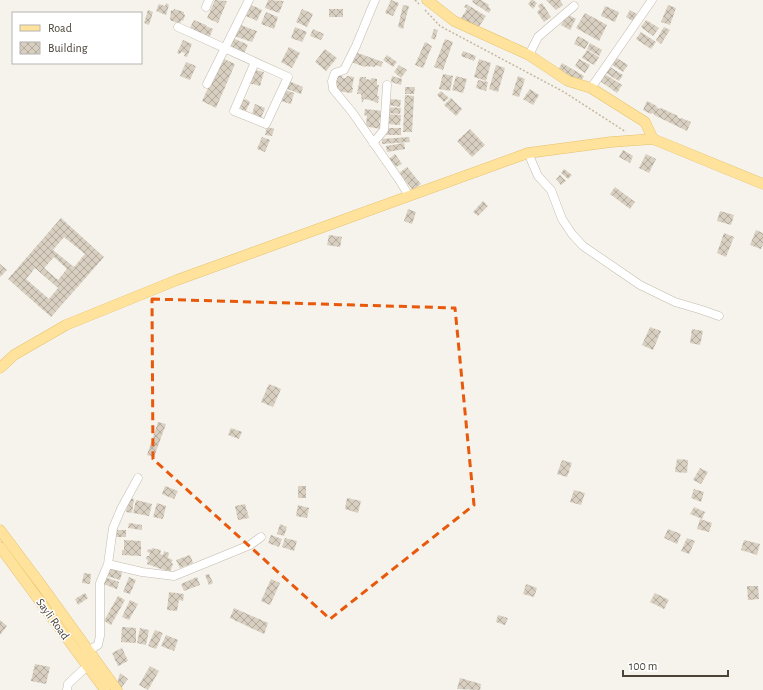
<svg xmlns="http://www.w3.org/2000/svg" width="763" height="690" font-family="'Alegreya Sans',sans-serif">
<defs>
<pattern id="building-cross-hatch" width="8" height="8" patternUnits="userSpaceOnUse"><rect width="8" height="8" fill="#d8cfc1"/><path d="M0 0l8 8M0 8l8-8" fill="none" stroke="#b1aa9e"/></pattern>
</defs>
<rect width="100%" height="100%" fill="#f6f3ec"/>
<path fill="url(#building-cross-hatch)" fill-rule="evenodd" d="M215,0L227,1L218,23L207,18Z
M268,0L284,1L279,13L265,8Z
M391,0L399,3L393,16L385,13Z
M473,0H481L489,5L488,7L491,9L489,13L472,2Z
M531,0H533L537,3L533,9L528,4Z
M546,0H560L563,5L556,10Z
M166,3L169,5L166,15L156,11L159,4L165,6Z
M542,3L551,17L544,22L537,12L540,9L538,6Z
M466,4L486,16L478,28L461,18L467,9L464,7Z
M251,5L262,10L257,21L246,16Z
M403,5L409,6L403,29L398,27Z
M668,5L676,8L670,25L661,22Z
M605,6L619,12L615,22L601,16Z
M174,9L184,12V14L185,15L183,21L181,20L180,24L170,20L171,10L173,11Z
M302,9L313,14L307,27L296,22Z
M329,9H343V17H329Z
M148,10L153,12L149,25L144,23Z
M630,10L639,15L634,22L626,17Z
M266,12L278,17L274,29L261,24Z
M585,13L607,25L599,41L576,28Z
M567,14L576,19L570,30L561,25Z
M194,20L206,25V26L213,29L209,38L190,28Z
M646,20L659,28L653,36L641,27Z
M238,24L257,31L252,42L234,36Z
M295,27L307,32L302,42L291,38Z
M664,27L670,30L661,44L656,40Z
M313,29L324,34L321,40L310,36Z
M434,29L438,30L435,40L431,38Z
M641,32L656,42L651,49L636,39Z
M578,36L589,42L585,49L574,44Z
M231,37L248,45L243,55L226,47Z
M445,39L453,42L443,70L434,67Z
M183,40L192,44L187,57L184,56L185,53L181,52L180,54L177,53Z
M425,42L432,46L423,68L415,65Z
M590,43L602,50L599,56L587,49Z
M289,47L300,53L292,68L281,62Z
M325,49L337,58L326,71L315,62Z
M587,50L599,57L594,65L582,58Z
M463,51L476,56L474,61L461,56Z
M355,52L383,62L381,67L376,65L375,67L370,66V67L366,66L365,67L351,62Z
M387,55L397,62L393,67L383,60Z
M615,57L628,65L623,72L611,64Z
M222,58L235,64L216,108L202,101Z
M479,59L491,63L486,81L474,77Z
M579,59L590,65L585,73L575,66Z
M186,62L196,66L190,80L180,76Z
M562,63L584,76L579,84L558,70Z
M399,65L407,70L401,78L394,72Z
M496,65L505,68L498,92L489,89Z
M610,67L623,75L619,81L606,73Z
M255,70L264,72L260,86L249,83Z
M443,74L453,76L450,91L439,89Z
M605,74L622,85L617,93L600,81Z
M337,75L343,76L342,78H346L347,76L354,77L352,88H353L352,93L335,91Z
M392,76L402,79L401,85L391,82Z
M456,76L467,79L463,93L452,90Z
M518,76L525,79L519,97L512,95Z
M360,77H366V79L371,80V78L377,79V85H379L377,96H379L378,103L374,102V101L364,99L362,103L361,94H357Z
M478,80L488,82L486,91L476,88Z
M289,81L303,87L301,94L287,89Z
M405,87H415L414,94H405Z
M530,89L539,95L533,105L523,99Z
M285,90L294,93L291,104L281,101Z
M441,91L449,98L444,102L437,95Z
M405,95L414,96L412,132H403Z
M451,98L462,109L456,116L444,105Z
M242,99L245,100L246,99L250,102L246,111L241,110L242,109L239,108Z
M389,99L401,100L400,107L388,105Z
M647,101L657,106L656,107L660,109L661,108L678,116L677,117L681,119V118L691,122L687,131L654,115V114L652,113L651,114L643,110Z
M255,104L265,108L261,118L252,114Z
M387,107L401,108L400,114L387,113Z
M365,109L383,111L382,118H380L379,123H382L381,129L363,126L364,121L366,125L367,116L364,115Z
M386,114L401,115L400,125L386,124Z
M267,127L274,129L272,136L265,135Z
M386,128H401V135H386Z
M470,129L485,145L472,157L457,141Z
M262,137L270,140L265,152L257,149Z
M409,137L410,142L382,144V139Z
M404,143L405,149L387,152L386,146Z
M623,150L633,156L630,163L619,157Z
M395,154L402,164L396,167L389,159Z
M646,154L656,159L649,173L639,168Z
M407,167L421,184L413,190L399,173Z
M564,169L572,175L568,179L561,173Z
M560,175L566,181L561,185L556,179Z
M615,187L635,202L630,209L610,194Z
M483,201L488,206L478,216L473,212Z
M408,209L416,212L412,224L404,221Z
M720,211L734,215L731,225L717,221Z
M61,218L104,257L51,317L8,279ZM64,237L85,254L74,267L53,250ZM54,257L67,269L58,280L44,268ZM35,268L58,288L49,299L26,279Z
M756,230L763,233V244L761,249L750,245Z
M724,233L734,237L726,257L717,253Z
M329,235L342,237L340,247L327,245Z
M0,264L7,270L0,277Z
M650,327L661,331L653,350L642,345Z
M692,329L703,331L700,345L690,343Z
M269,384L281,389L273,407L261,402Z
M158,422L166,424L154,457L147,455Z
M231,428L242,432L239,439L228,435Z
M677,459L688,460L687,473L675,472Z
M562,460L572,463L567,477L557,474Z
M700,468L708,472L701,484L693,480Z
M165,486L178,491L174,499L162,494Z
M298,486H306V498H298Z
M694,489L704,492L701,502L691,498Z
M574,490L585,493L581,505L570,502Z
M129,498L134,499L132,513L126,512Z
M347,498L361,501L358,513L345,509Z
M136,500L152,504L149,516L133,513Z
M157,503L166,506L163,519L153,517Z
M245,504L249,518L238,520L235,506Z
M298,505L309,508L307,518L296,516Z
M694,507L705,512L702,519L690,514Z
M700,519L712,523L709,532L697,529Z
M129,523L142,525V530L128,528Z
M280,524L287,527L284,536L277,534Z
M668,529L681,534L677,544L664,538Z
M114,530H126V537H114Z
M271,535L282,539L279,547L268,543Z
M285,538L297,541L294,551L282,547Z
M687,538L695,541L689,554L681,551Z
M124,540L141,541V556L122,555V550H124Z
M744,540L760,544L757,555L741,550Z
M152,548L161,550L160,554L163,555L164,551L169,553L168,558L173,560L171,563L173,564L170,572L147,564L148,560L146,559L147,556H149L150,553L147,552L148,549L151,550Z
M190,555L193,563L180,568L176,560Z
M110,568L122,572L120,580L107,576Z
M84,573L91,574L90,584L82,583Z
M209,574L213,583L209,585L205,575Z
M105,577L119,582L117,589L103,584Z
M129,577L136,580L130,594L123,592Z
M197,577L200,585L184,591L181,584Z
M271,579L280,583L270,605L261,601Z
M526,584L537,588L534,597L523,594Z
M747,586H758L759,599L748,600Z
M169,592L184,594L183,601L179,600L177,611L167,610Z
M85,593L88,598L78,605L75,599Z
M655,593L669,600L664,609L650,602Z
M118,596L125,600L111,625L104,621Z
M130,600L138,604L129,620L122,617Z
M234,608L268,623L264,634L230,618Z
M498,615L508,618L505,625L496,622Z
M0,620L7,626L0,635Z
M122,627L136,628V643L121,642Z
M140,628L149,630L146,645L137,643Z
M155,630L163,633L156,649L148,646Z
M166,635L178,640L174,651L161,646Z
M122,648L128,661L118,666L112,653Z
M35,664L50,667L46,684L31,681Z
M150,666L159,671L148,690L139,685Z
M120,673L128,679L121,688L117,684Z
M460,678L481,684L480,690L457,689Z"/>
<g fill="none" stroke-linecap="round" stroke-linejoin="round">
<g stroke="#c2bbae" stroke-width="9">
<path id="minor" d="M375,0L356,46L344,70L335,73L332,81L333,89L352,112L400,181L409,196
M206,7L209,0
M178,27L288,77L266,124L234,111L255,62
M529,55L538,37L574,6
M207,84L249,0
M591,88L652,0
M373,143L384,130L387,85
M528,153L538,176L551,190L562,219L572,234L583,246L640,285L675,302L702,310L719,316
M108,564L142,572L174,576L250,545L261,537
M84,653L98,645L100,636V583L108,564L113,528L121,509L138,478
M67,690L68,684L87,666"/>
</g>
<g stroke="#e6c16a" stroke-width="11">
<path id="major" d="M427,0L454,21L529,55L568,81L591,88L645,122L653,139
M0,368L14,355L66,325L177,280L528,153L611,142L653,139L763,184
M0,530L42,586L117,690
M0,547L105,690"/>
</g>
<path stroke="#c4b79f" stroke-width="1.5" stroke-dasharray="2 2" stroke-linecap="butt" d="M415,0L419,4
M425,10L440,26L564,92L626,132"/>
<use href="#minor" stroke="#fff" stroke-width="8"/>
<use href="#major" stroke="#ffe39c" stroke-width="10"/>
</g>
<path fill="none" stroke="#e8590c" stroke-width="3" stroke-dasharray="8 5" stroke-linejoin="round" d="M152,299L455,308L474,505L330,619L153,459Z"/>
<g text-anchor="middle" stroke-width="3" stroke-linejoin="round" paint-order="stroke">
<g font-size="12" fill="#4b4439" stroke="#fff">
<text transform="translate(53 619) rotate(54)" y="4">Sayli Road</text>
</g>
</g>
<rect x="12" y="12" width="130" height="52" fill="#ffffff" stroke="#b7b4b0"/>
<rect x="20" y="25" width="20" height="6" fill="#ffe39c" stroke="#b7b4b0"/>
<text x="48" y="32" font-size="12" fill="#4b4439">Road</text>
<rect x="20" y="42" width="20" height="12" fill="url(#building-cross-hatch)" stroke="#b7b4b0"/>
<text x="48" y="52" font-size="12" fill="#4b4439">Building</text>
<path d="M623 670v6h105v-6" fill="none" stroke="#4b4439" stroke-width="2"/>
<text x="629" y="670" font-size="12" fill="#4b4439" stroke="#ffffff" stroke-width="3" paint-order="stroke">100 m</text>
</svg>
